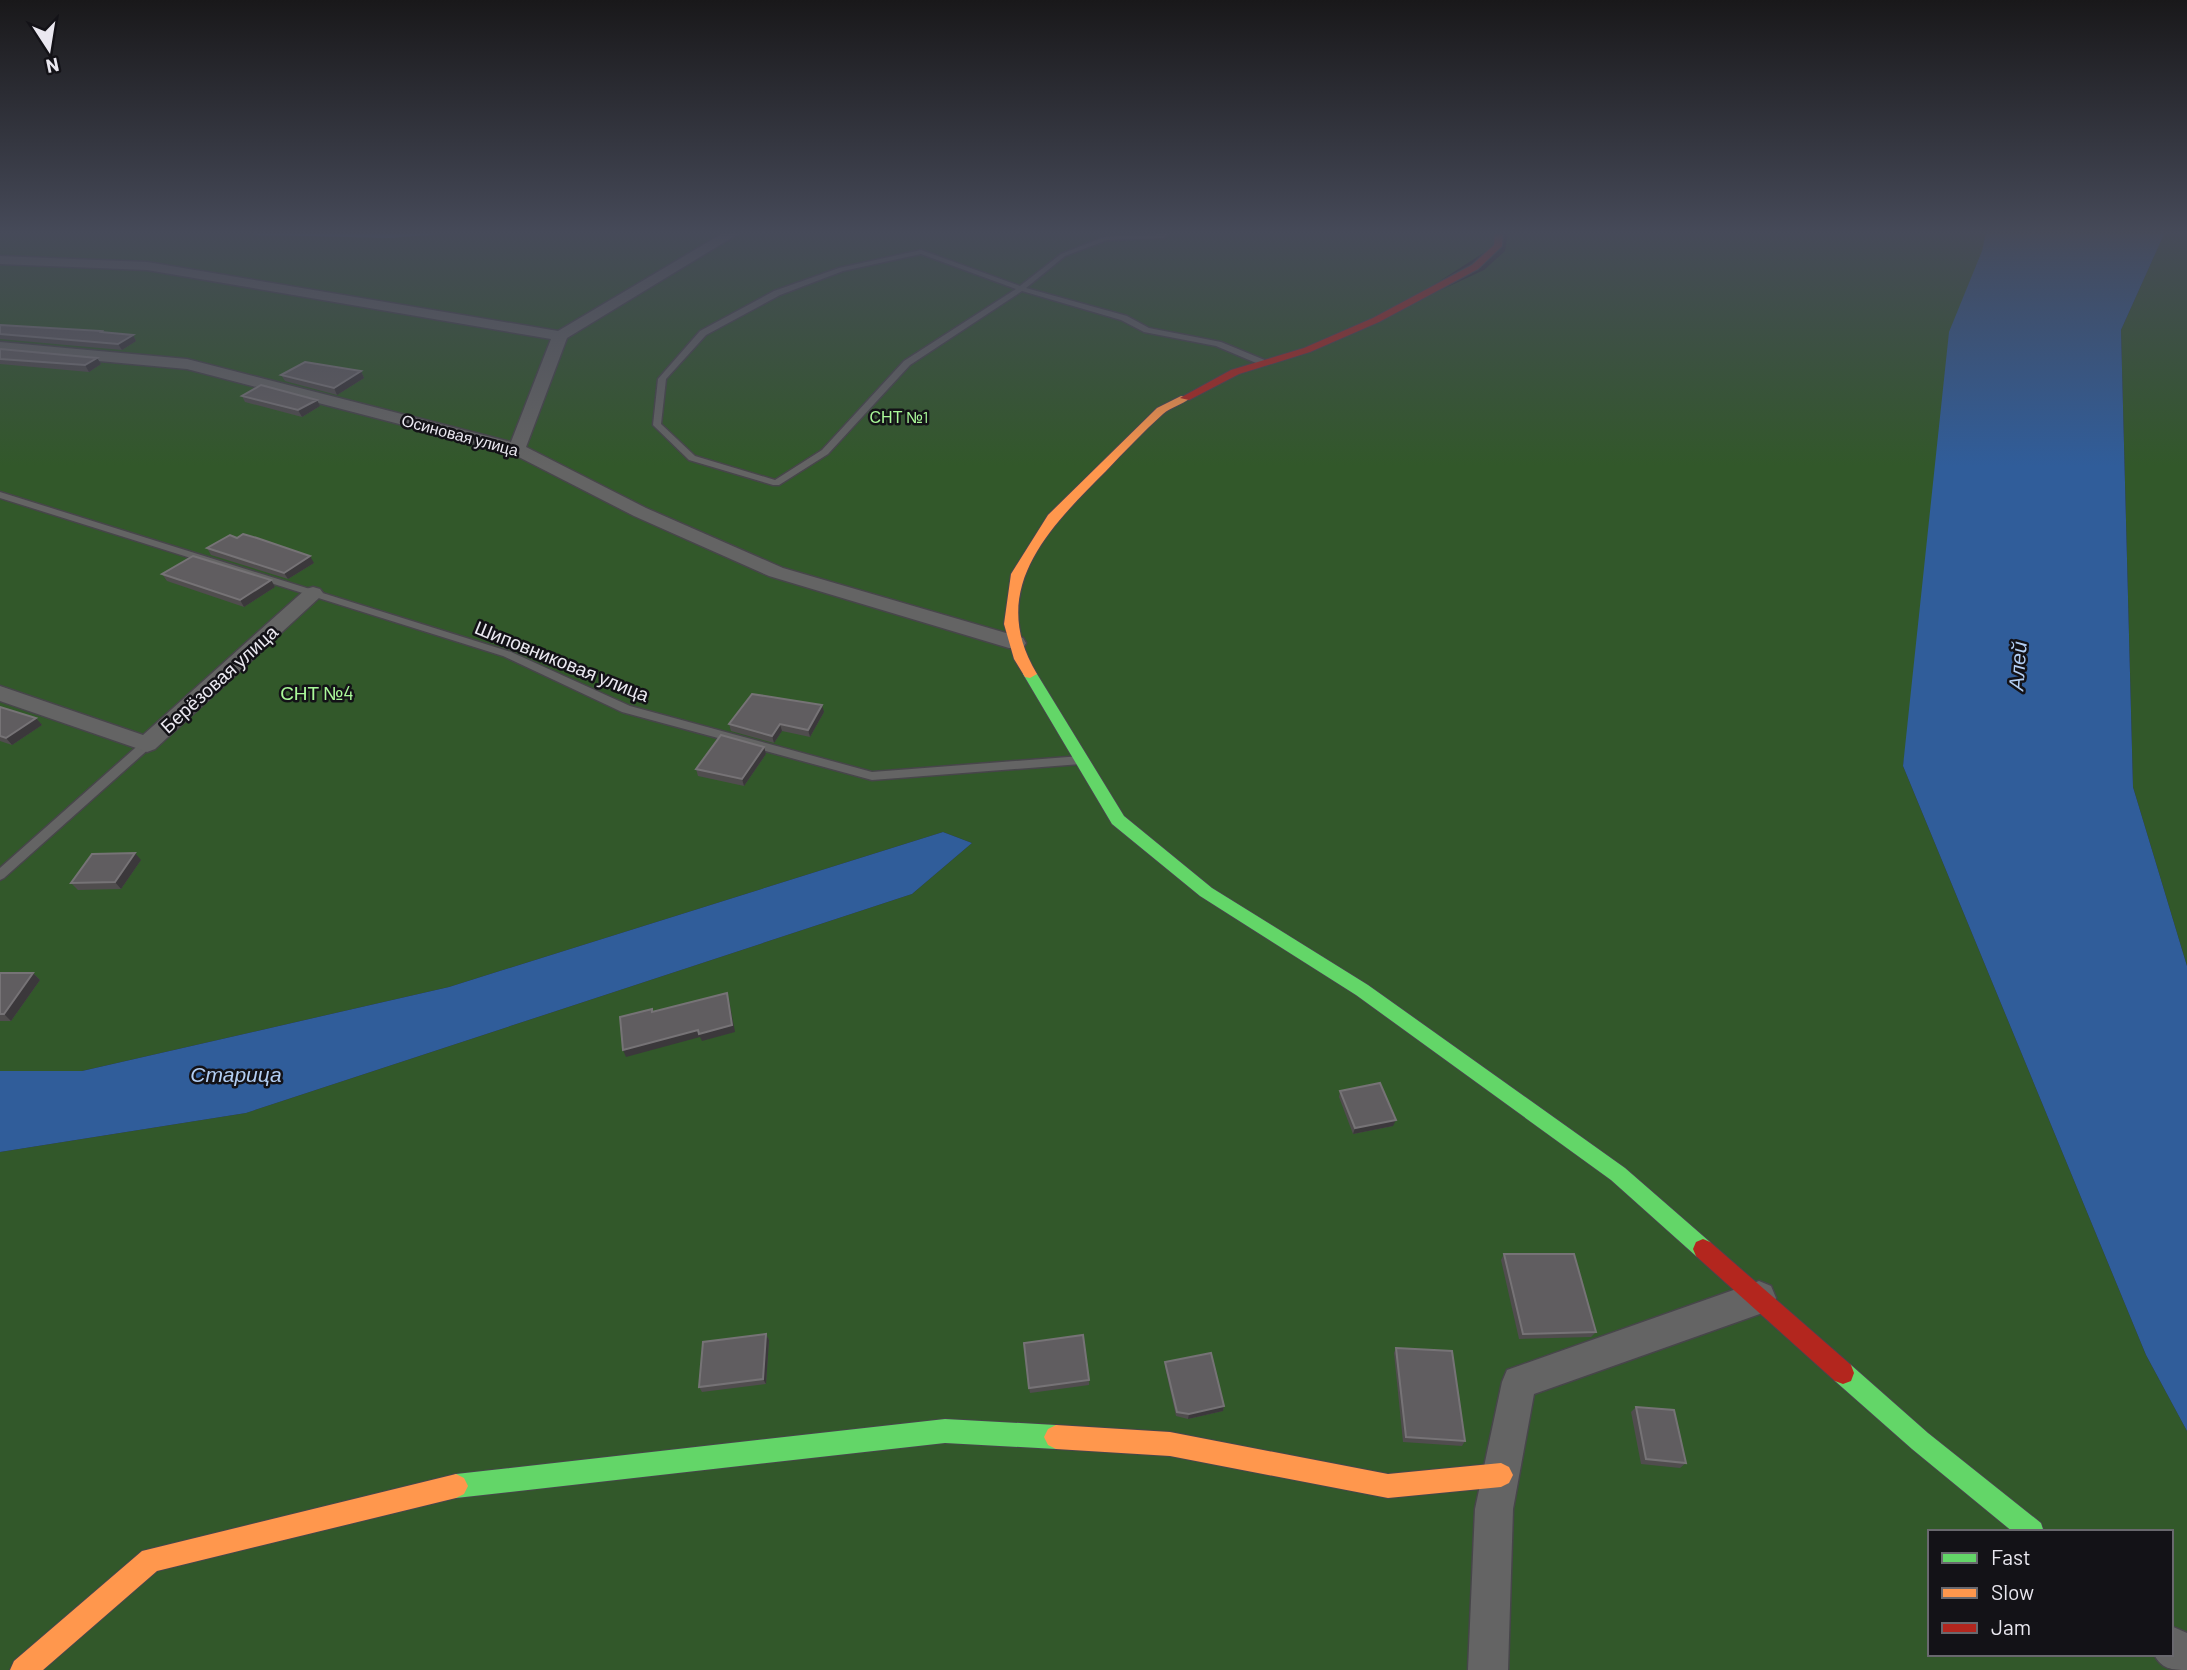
<svg xmlns="http://www.w3.org/2000/svg" width="2187" height="1670" font-family="Barlow,sans-serif">
<rect width="100%" height="100%" fill="#2d2b30"/>
<path fill="#32582a" fill-rule="evenodd" d="M0,232H250L256,235L390,238L468,232H1498L1491,248L1387,315L1484,270L1505,251L1508,232H1986L1903,766L2146,1355L2187,1431V1670H0V1152L246,1113L912,894L972,843L943,832L449,987L82,1071H0ZM1930,1532H2171V1654H1930Z
M2165,232H2187V966L2133,787L2121,330Z"/>
<path fill="#305d9a" d="M250,232H468L390,238L256,235Z
M1986,232H2165L2121,330L2133,787L2187,966V1431L2146,1355L1903,766L1949,332L1982,251Z
M943,832L972,843L912,894L246,1113L0,1152V1071H82L449,987Z"/>
<g fill="none" stroke-linecap="round" stroke-linejoin="round">
<g stroke="#47464a" stroke-width="3">
<path id="lane" d="M1164,232H1170L1164,238L1107,240L1065,256L1026,288L1127,316L1149,328L1221,342L1267,361V365H1261L1216,346L1144,332L1121,320L1022,291L910,365L828,454L779,485H773L689,460L653,425L658,379L700,331L774,291L839,268L921,250L1020,286L1061,254L1104,237L1162,234ZM921,254L1016,289L904,361L822,450L775,480L695,456L661,424L666,379L706,335L780,295L843,271Z
M0,492L511,652L630,706L872,772L1081,756L1087,760L1081,764L872,780L622,712L503,656L0,498Z
M147,740L151,741L153,744L151,747L4,878L0,880V868L143,741Z"/>
</g>
<g stroke="#47464a" stroke-width="3">
<path id="street" d="M725,232H741L567,338L526,447L646,508L783,568L1023,638L1026,643L1023,648H1009L769,576L634,516L511,453L187,369L0,352V342L187,359L511,442L551,339L147,270L0,264V256L147,262L558,331Z
M313,587L320,589L323,593L320,597L155,749L147,752L139,749L0,701V686L143,735L306,589Z
M1759,1281L1771,1286L1776,1298L1771,1310L1534,1394L1513,1509L1508,1670H1468L1475,1509L1502,1382L1507,1370Z
M2171,1626L2187,1633V1670C2172,1670 2161,1669 2154,1654H2171Z"/>
</g>
<g stroke="#47464a" stroke-width="2">
<path id="fast" d="M1030,670L1037,674L1124,816L1212,888L1368,985L1625,1168L1710,1242L1713,1249L1710,1256L1703,1259L1696,1256L1611,1180L1356,995L1200,896L1112,824L1023,674Z
M1843,1362L1851,1365L1928,1433L2041,1523L2044,1532H2013L1912,1449L1835,1381L1832,1373L1835,1365Z
M945,1419L1056,1425L1064,1429L1068,1437L1064,1445L1056,1449L945,1443L456,1498L448,1494L444,1486L448,1478L456,1474Z"/>
</g>
<g stroke="#47464a" stroke-width="2">
<path id="slow" d="M1181,396L1190,398C1182,405 1171,407 1163,414C1143,432 1124,452 1106,471C1049,528 986,590 1037,674L1030,678L1025,677L1014,659L1004,624L1011,574L1048,515L1157,408Z
M1056,1425L1170,1432L1388,1474L1501,1463L1509,1467L1513,1475L1509,1483L1501,1487L1388,1498L1170,1456L1056,1449L1048,1445L1044,1437L1048,1429Z
M456,1474L464,1478L468,1486L464,1494L456,1498L157,1571L43,1670H10L14,1661L142,1551Z"/>
</g>
<g stroke="#47464a" stroke-width="2">
<path id="jam" d="M1495,232H1503L1502,246L1478,269L1379,322L1310,352L1239,374L1189,400L1180,398L1231,370L1304,348L1373,318L1472,265L1494,245Z
M1703,1239L1710,1242L1851,1365L1854,1373L1851,1381L1843,1384L1835,1381L1696,1256L1693,1249L1696,1242Z"/>
</g>
<use href="#lane" fill="#646464" fill-rule="evenodd"/>
<use href="#street" fill="#646464" fill-rule="evenodd"/>
<use href="#fast" fill="#63d668" fill-rule="evenodd"/>
<use href="#slow" fill="#ff974d" fill-rule="evenodd"/>
<use href="#jam" fill="#b3261e" fill-rule="evenodd"/>
</g>
<path fill="#504d4e" d="M0,325L133,335L136,341L122,350L0,339Z
M0,349L97,358L101,364L89,372L0,364Z
M361,371L364,378L337,395L285,381L281,375Z
M242,396L317,400L320,406L302,417L245,402Z
M237,538L314,563L288,579L211,555L207,548Z
M162,574L271,580L275,587L244,607L167,581Z
M0,707L36,718L42,725L12,745L0,741Z
M824,712L810,737L782,731L774,743L731,731L729,724Z
M764,747L766,754L744,786L698,776L696,769Z
M141,860L121,889L78,890L71,883Z
M0,973H33L40,980L11,1021H0Z
M1340,1091L1393,1126L1353,1134L1339,1097Z
M1504,1254L1596,1332L1591,1337L1519,1339L1501,1260Z
M766,1334L769,1340L766,1384L702,1392L699,1387Z
M1396,1348L1465,1441L1462,1446L1403,1442L1394,1353Z
M1165,1362L1224,1406L1223,1411L1188,1419L1176,1416L1165,1367Z
M1089,1380V1385L1030,1393L1029,1388Z
M1636,1407L1686,1463L1680,1468L1641,1464L1631,1412Z"/>
<path fill="#3b383b" d="M133,335L136,341L122,350L118,344Z
M97,358L101,364L89,372L85,365Z
M361,371L364,378L337,395L334,388Z
M317,400L320,406L302,417L298,410Z
M310,556L314,563L288,579L284,573Z
M271,580L275,587L244,607L240,600Z
M822,705L824,712L810,737L808,730Z
M36,718L42,725L12,745L6,738Z
M780,724L782,731L774,743L772,736Z
M764,747L766,754L744,786L742,779Z
M135,853L141,860L121,889L115,882Z
M33,973L40,980L11,1021L4,1014Z
M727,993L729,1000L735,1032L702,1041L700,1037L626,1057L623,1050L698,1030Z
M1396,1120L1393,1126L1353,1134L1355,1128Z
M766,1334L769,1340L766,1384L763,1379Z
M1224,1406L1223,1411L1188,1419L1189,1414Z"/>
<path fill="#605d60" stroke="#767376" stroke-width="2" d="M0,325L102,331L101,332L133,335L118,344L0,334Z
M0,349L97,358L85,365L0,359Z
M305,362L361,371L334,388L281,375Z
M261,385L317,400L298,410L242,396Z
M243,534L257,538L310,556L284,573L207,548L230,535L237,538Z
M193,556L271,580L240,600L162,574Z
M752,694L822,705L808,730L780,724L772,736L729,724Z
M0,707L36,718L6,738L0,736Z
M721,735L764,747L742,779L696,769Z
M135,853L115,882L71,883L92,854Z
M0,973H33L4,1014H0Z
M727,993L732,1025L699,1034L698,1030L623,1050L620,1017L652,1009V1012Z
M1380,1083L1396,1120L1355,1128L1340,1091Z
M1504,1254H1574L1596,1332L1523,1334Z
M766,1334L763,1379L699,1387L703,1342Z
M1083,1335L1089,1380L1029,1388L1024,1343Z
M1396,1348L1452,1351L1465,1441L1406,1437Z
M1211,1353L1224,1406L1189,1414L1177,1412L1165,1362Z
M1636,1407L1674,1410L1686,1463L1646,1459Z"/>
<linearGradient id="sky" x2="0" y2="1"><stop stop-color="#19181a"/><stop offset="0.5" stop-color="#464a59"/><stop offset="1" stop-color="#464a59" stop-opacity="0"/></linearGradient>
<rect width="2187" height="466" fill="url(#sky)"/>
<g text-anchor="middle" stroke-width="5" stroke-linejoin="round" paint-order="stroke">
<g font-size="16" fill="#aaf999" stroke="#131217">
<text x="899" y="423">СНТ №1</text>
</g>
<g font-size="16" fill="#eae8f0" stroke="#131217">
<text transform="translate(460 435) rotate(15)" y="6">Осиновая улица</text>
</g>
<g font-size="19" fill="#eae8f0" stroke="#131217">
<text transform="translate(562 661) rotate(22)" y="7">Шиповниковая улица</text>
<text transform="translate(219 679) rotate(-42)" y="7">Берёзовая улица</text>
</g>
<g font-size="19" fill="#aaf999" stroke="#131217">
<text x="317" y="700">СНТ №4</text>
</g>
<g font-size="21" font-style="italic" fill="#b3cef3" stroke="#131217">
<text transform="translate(2018 666) rotate(-86)" y="7">Алей</text>
<text x="236" y="1082">Старица</text>
</g>
</g>
<rect x="1928" y="1530" width="245" height="126" fill="#131217" stroke="#69686e" stroke-width="2"/>
<rect x="1942" y="1553" width="35" height="10" fill="#63d668" stroke="#69686e" stroke-width="2"/>
<text x="1991" y="1565" font-size="21" fill="#eae8f0">Fast</text>
<rect x="1942" y="1588" width="35" height="10" fill="#ff974d" stroke="#69686e" stroke-width="2"/>
<text x="1991" y="1600" font-size="21" fill="#eae8f0">Slow</text>
<rect x="1942" y="1623" width="35" height="10" fill="#b3261e" stroke="#69686e" stroke-width="2"/>
<text x="1991" y="1635" font-size="21" fill="#eae8f0">Jam</text>
<g transform="translate(49 49) rotate(168)" stroke="#131217" stroke-width="5" paint-order="stroke">
<path d="M0-5L12 26L0 18L-12 26Z" fill="#eae8f0"/>
<text y="-10" font-size="19" font-weight="bold" text-anchor="middle" fill="#eae8f0">N</text>
</g>
</svg>
